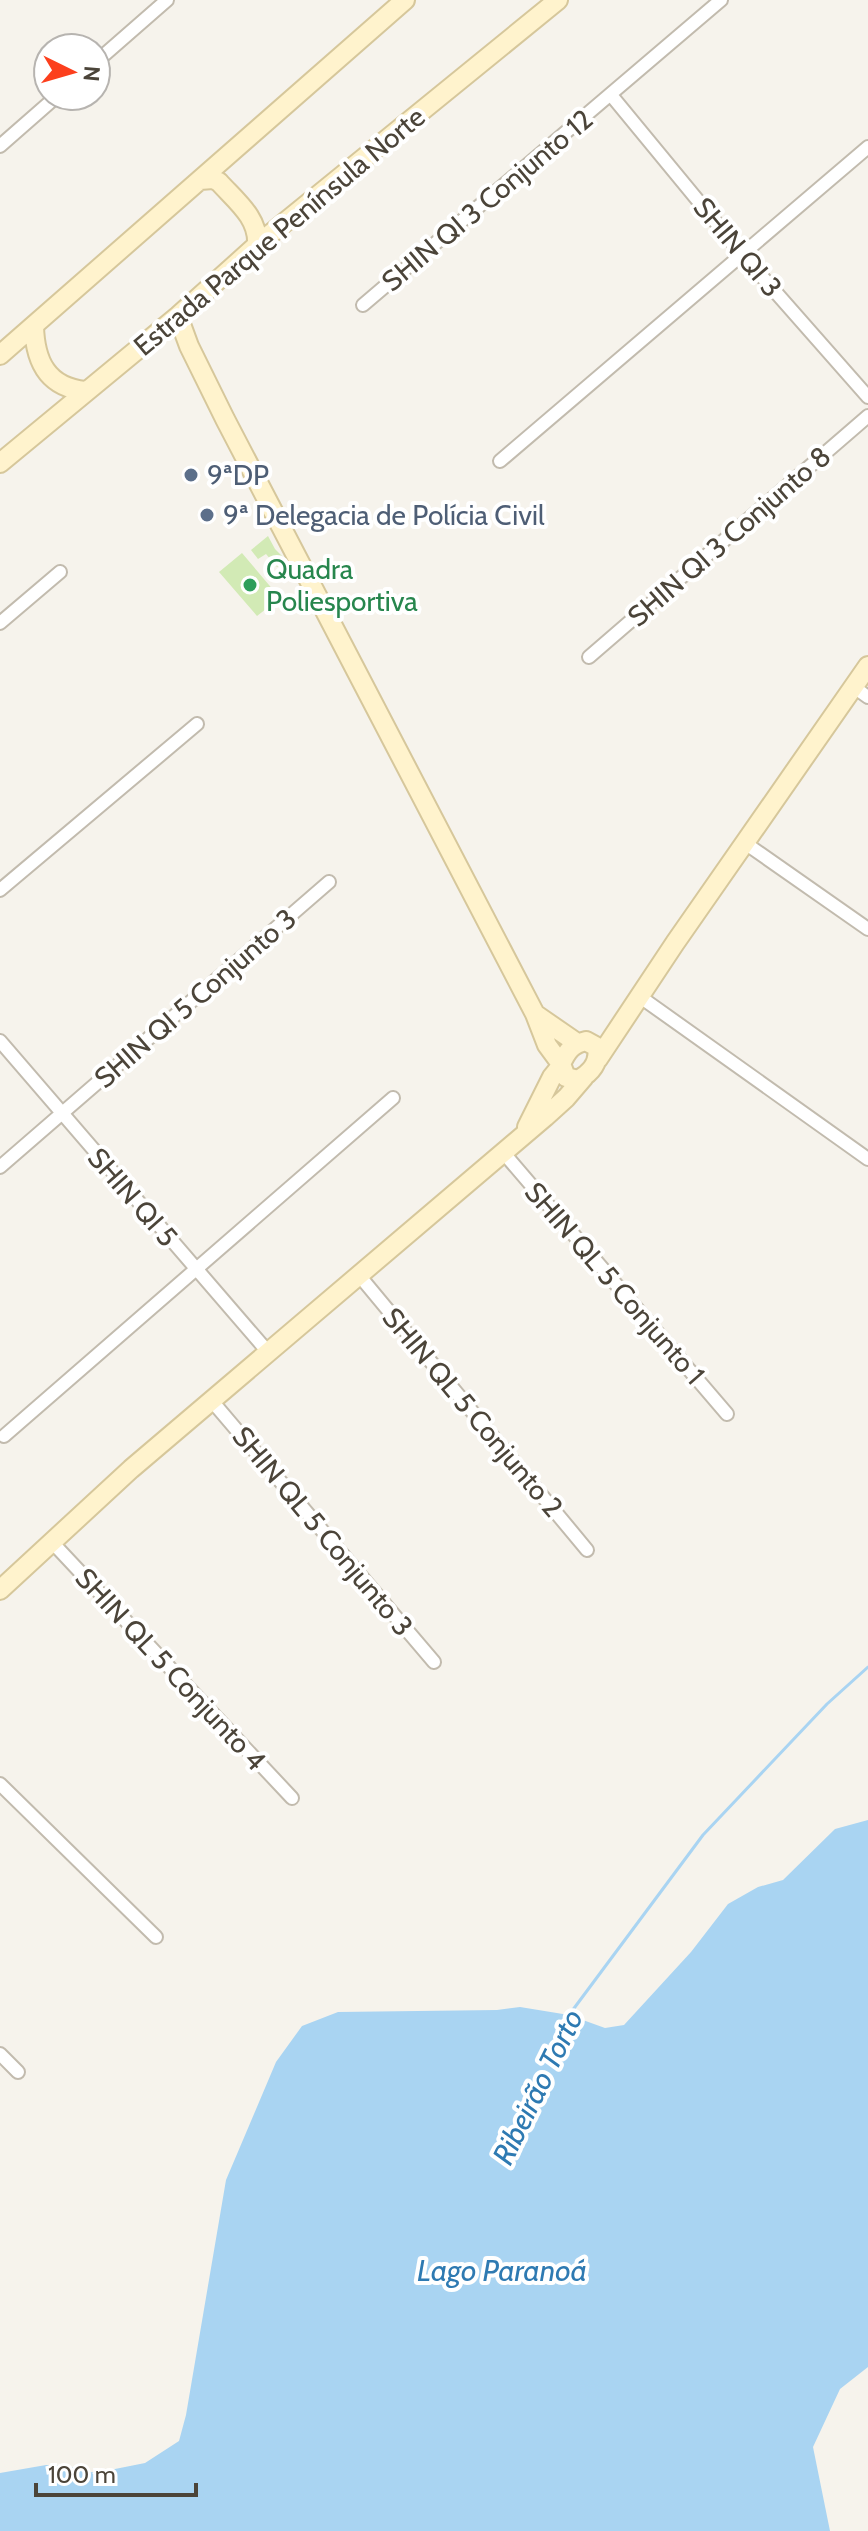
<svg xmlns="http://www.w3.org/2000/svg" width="868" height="2531" font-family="Cabin,sans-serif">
<rect width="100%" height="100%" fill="#f6f3ec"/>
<path fill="#d2eab5" d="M268,536L275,549L286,560L277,567L266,554L258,559L251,550Z
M242,553L280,598L257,616L219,572Z"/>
<path fill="#a9d4f2" d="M868,1820V2367L840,2389L813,2447L830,2531H0V2473L46,2465L68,2466L95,2473L145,2463L179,2441L186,2415L226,2180L276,2062L302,2026L338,2012L497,2010L520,2007L569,2015L605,2028L624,2025L691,1952L728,1904L758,1887L783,1880L835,1829Z"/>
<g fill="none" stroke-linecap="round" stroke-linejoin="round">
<path stroke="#a9d4f2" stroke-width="3" d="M569,2015L703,1835L827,1704L868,1667"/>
<g stroke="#c2bbae" stroke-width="16">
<path id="street" d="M96,62L167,0
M611,95L742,254L868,397
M0,146L57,96
M363,305L721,0
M500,461L868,147
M0,623L60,572
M589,657L868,416
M854,687L868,697
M745,843L868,929
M0,890L197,724
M639,996L868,1159
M0,1041L268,1352
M502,1151L727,1414
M0,1167L329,882
M358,1274L587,1550
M212,1401L434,1662
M4,1436L393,1098
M51,1541L292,1798
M0,1784L156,1937
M0,2054L18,2072"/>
</g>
<g stroke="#d6c79b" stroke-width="22">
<path id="secondary" d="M200,180L213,179L219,182C236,201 259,218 257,245
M178,316L189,346L225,419L535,1014L547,1045L561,1064L566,1077L578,1080C591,1073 600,1062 597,1047L586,1041C572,1044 567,1051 561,1064
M34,326C35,361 47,387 85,391
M0,355L405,0
M0,463L178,316L257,245L558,0
M535,1014L577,1043
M598,1059L675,943L868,666
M527,1127L552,1077L561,1066
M0,1590L131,1469L545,1117L566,1098L584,1077"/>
</g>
<use href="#street" stroke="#fff" stroke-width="12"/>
<use href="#secondary" stroke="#fff3cd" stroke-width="18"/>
</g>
<g fill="#5c6f8a" stroke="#fff" stroke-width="3">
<circle cx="191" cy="475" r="8"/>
<circle cx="207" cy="515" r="8"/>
</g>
<circle fill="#2e9e5b" stroke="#fff" stroke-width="3" cx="250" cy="585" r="8"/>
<g text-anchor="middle" stroke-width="8" stroke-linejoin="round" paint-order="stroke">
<g font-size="28" fill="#4b4439" stroke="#fff">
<text transform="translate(487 200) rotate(-40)" y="10">SHIN QI 3 Conjunto 12</text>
<text transform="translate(279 231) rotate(-40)" y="10">Estrada Parque Península Norte</text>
<text transform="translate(738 247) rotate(50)" y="10">SHIN QI 3</text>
<text transform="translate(729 536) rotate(-41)" y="10">SHIN QI 3 Conjunto 8</text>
<text transform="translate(195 998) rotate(-41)" y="10">SHIN QI 5 Conjunto 3</text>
<text transform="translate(133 1197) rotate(49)" y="10">SHIN QI 5</text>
<text transform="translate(615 1283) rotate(49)" y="10">SHIN QL 5 Conjunto 1</text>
<text transform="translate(473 1412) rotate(50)" y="10">SHIN QL 5 Conjunto 2</text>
<text transform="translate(323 1531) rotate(50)" y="10">SHIN QL 5 Conjunto 3</text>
<text transform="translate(171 1669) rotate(47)" y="10">SHIN QL 5 Conjunto 4</text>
</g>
<g font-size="28" fill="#4e5e75" stroke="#fff" text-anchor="start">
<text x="207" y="485">9ªDP</text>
<text x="223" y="525">9ª Delegacia de Polícia Civil</text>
</g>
<g font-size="28" fill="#27864d" stroke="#fff" text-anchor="start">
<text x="266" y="579">Quadra<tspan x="266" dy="32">Poliesportiva</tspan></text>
</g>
<g font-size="30" font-style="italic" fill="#2e7ab2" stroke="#fff">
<text transform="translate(538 2087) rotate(-64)" y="10">Ribeirão Torto</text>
<text x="502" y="2281">Lago Paranoá</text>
</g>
</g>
<g transform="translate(72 72) rotate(95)"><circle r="38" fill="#ffffff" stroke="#b7b4b0" stroke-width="2"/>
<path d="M0-6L14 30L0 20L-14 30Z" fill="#fc3f1d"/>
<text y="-12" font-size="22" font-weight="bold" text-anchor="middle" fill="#4b4439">N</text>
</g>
<path d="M36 2483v12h160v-12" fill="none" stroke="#4b4439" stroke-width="4"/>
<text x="48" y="2483" font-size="24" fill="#4b4439" stroke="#ffffff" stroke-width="6" paint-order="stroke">100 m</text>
</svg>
